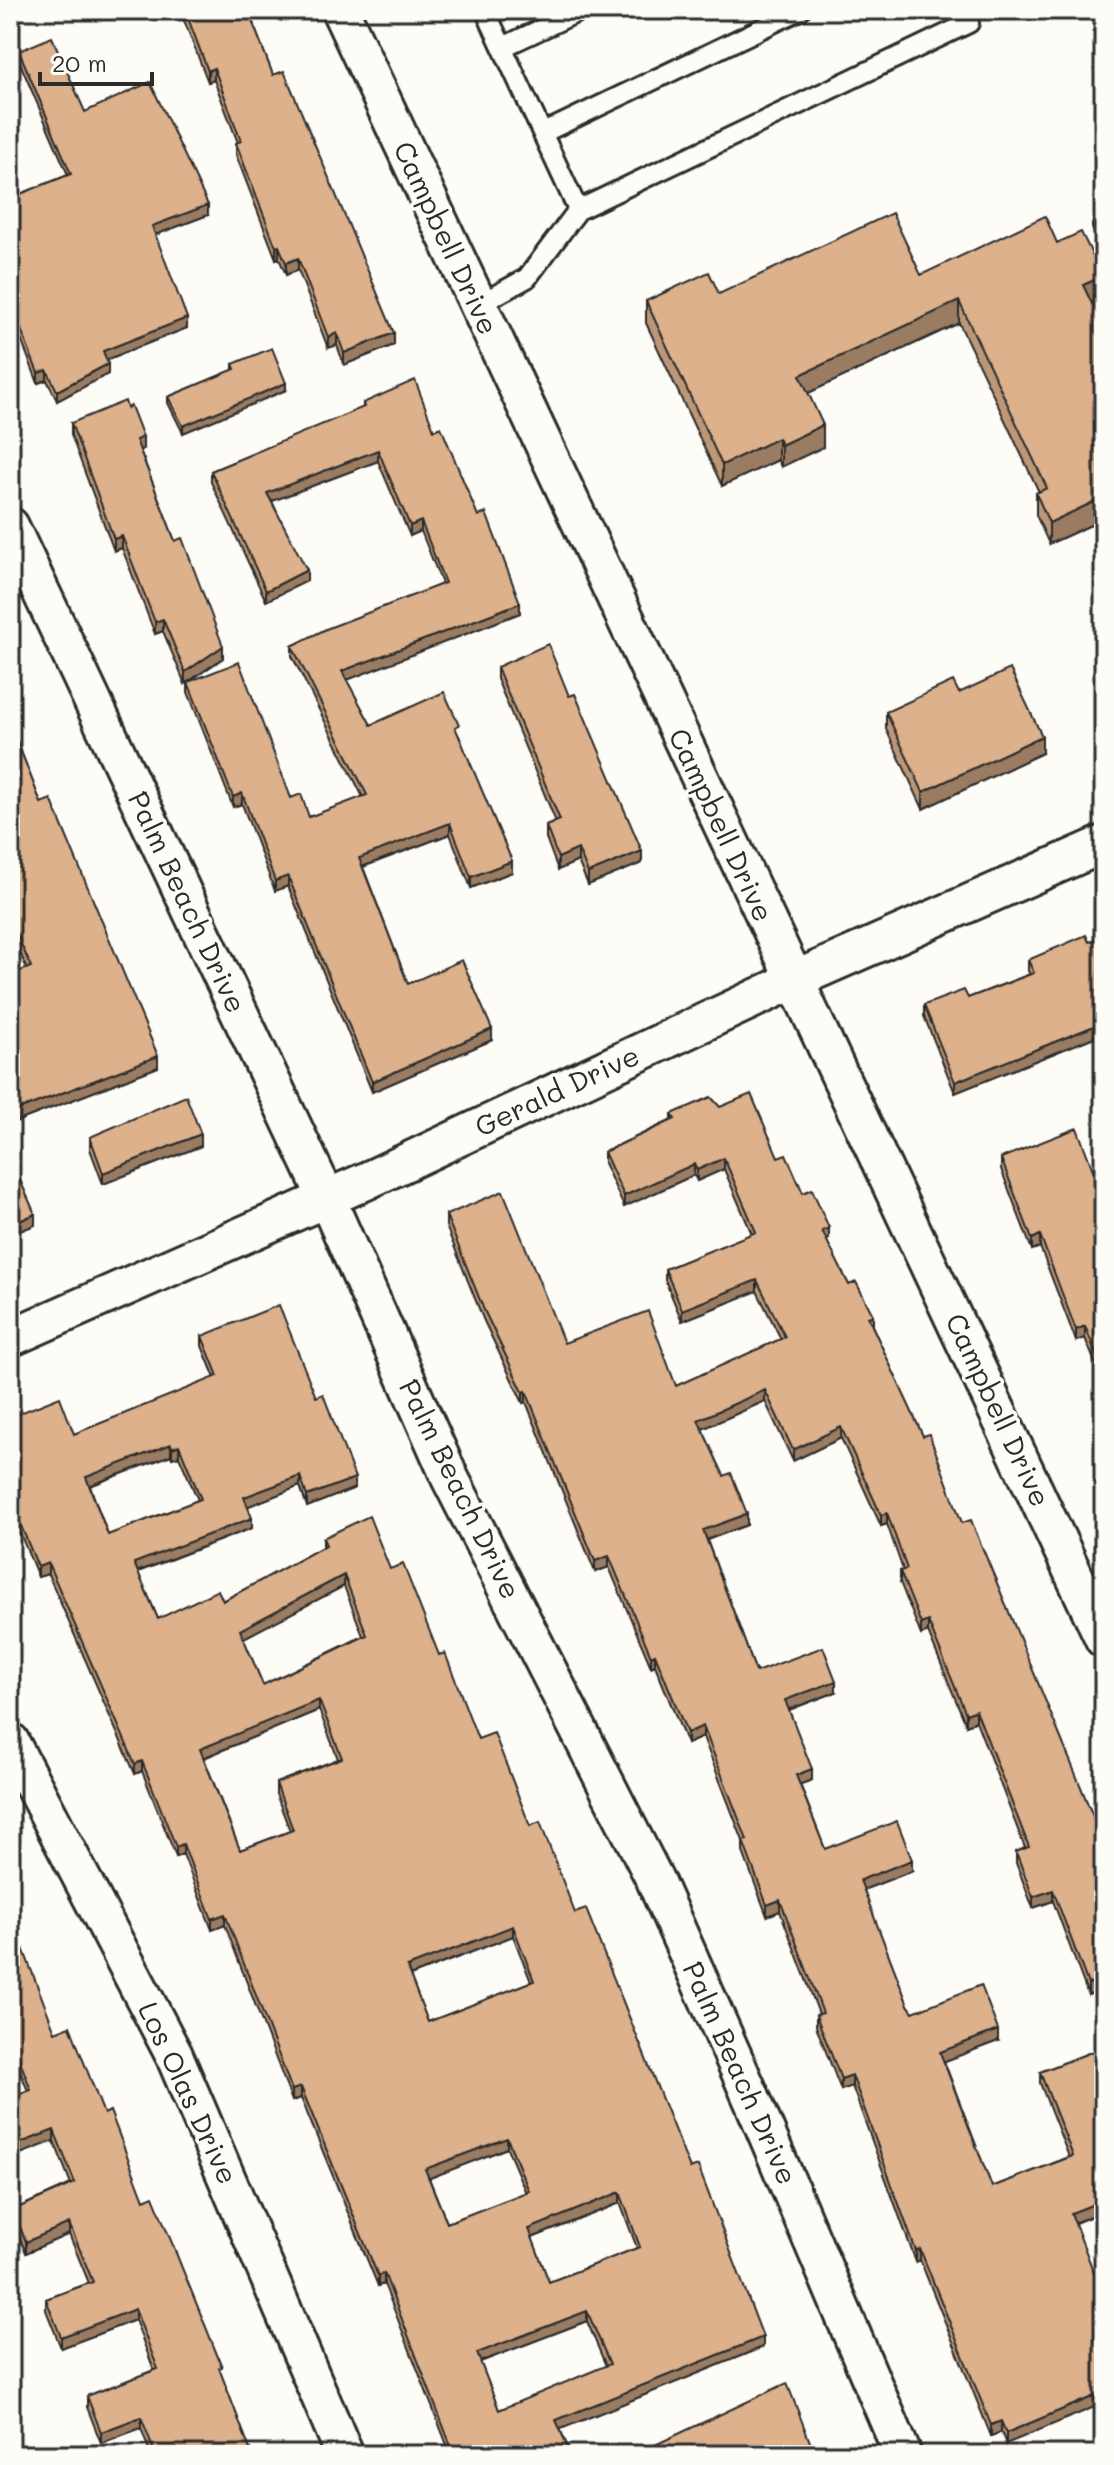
<svg xmlns="http://www.w3.org/2000/svg" width="1114" height="2465" font-family="Mali,sans-serif">
<rect width="100%" height="100%" fill="#fdfcf7"/>
<filter id="ink" filterUnits="userSpaceOnUse"><feTurbulence type="fractalNoise" baseFrequency=".0125" numOctaves="2"/><feDisplacementMap in="SourceGraphic" scale="16" xChannelSelector="R" yChannelSelector="G"/><feConvolveMatrix kernelMatrix="1 2 1 2 8 2 1 2 1" color-interpolation-filters="sRGB"/></filter>
<g filter="url(#ink)">
<g fill="none" stroke-linecap="round" stroke-linejoin="round">
<g stroke="#2b2b2b" stroke-width="24">
<path id="lane" d="M503,47L582,10
M543,133L800,10
M578,210L969,23L963,10
M1103,226L1104,229
M478,305L527,278L578,210L485,10"/>
</g>
<g stroke="#2b2b2b" stroke-width="42">
<path id="street" d="M340,10L1104,1639
M10,526L327,1199L450,1478L655,1880L755,2106L903,2455
M10,1338L366,1181L794,980L1104,844
M10,1741L174,2055L345,2455"/>
</g>
<use href="#lane" stroke="#fdfcf7" stroke-width="18"/>
<use href="#street" stroke="#fdfcf7" stroke-width="36"/>
</g>
<path fill="#bd9878" stroke="#2b2b2b" stroke-width="2" fill-rule="evenodd" d="M180,10H248L273,75L394,345L344,365L337,345L328,348L298,270L286,275L279,258L276,259L236,155V143H238L214,80L208,82Z
M19,51L85,112L208,215L155,235L187,328L106,360L108,374L57,401L47,380L38,383L10,311V176L18,195L68,175L19,61Z
M1057,243L1103,298L1092,303L1104,329V519L1049,544L1036,515V493L1039,492L959,323L808,393L823,447L781,467L778,460L722,486L646,323V301L921,275Z
M233,364L286,390L183,433L168,403V397L233,370Z
M363,403L434,430L478,516L520,613L346,680L371,725L459,736L512,872L471,888L450,834L363,867L408,984L492,1040L372,1092L288,886L275,891L242,804L233,807L188,692V682L309,817L363,797L292,656V646L442,584L421,531L410,536L378,461L272,501L307,581L266,601L211,482V471L363,408Z
M71,423L143,449L140,450L175,541L223,658L185,684L163,631L155,634L122,548L114,551L71,435Z
M497,667L569,696L642,863L588,885L578,861L558,870L546,838V826L556,822L497,679Z
M959,693L1042,753L923,809L886,729V712Z
M10,723L41,803L158,1067L10,1124V975L27,969L10,929Z
M1104,936V1033L955,1093L924,1016V1005L968,998L1030,974L1028,971V960L1089,942Z
M720,1107L778,1157L803,1193L829,1239L826,1240L849,1285L873,1326H872L962,1523L1104,1843V2004L1099,1991L1088,1995L1053,1901L1033,1908L1016,1863V1852L1025,1848L976,1721L966,1725L928,1632L921,1635L900,1582V1571L903,1570L887,1524L881,1526L841,1438L793,1461L765,1401L702,1429L747,1525L707,1540L756,1672L836,1692L789,1710L812,1780L800,1784L825,1849L912,1871L863,1890L908,2005L913,2012L998,2041L944,2061L992,2187L1069,2157L1040,2083V2072L1104,2047V2211L1075,2223L1006,2444L1001,2432L991,2436L920,2260L916,2262L852,2086L841,2090L816,2026V2015L819,2014L780,1911L767,1916L743,1852V1841L703,1737L687,1744L655,1665L651,1667L609,1567L595,1572L526,1402L523,1403L484,1321L446,1226V1215L564,1343L676,1386L781,1339L757,1291L682,1321L665,1280V1269L752,1234L724,1169L697,1181L694,1175L624,1207L604,1163V1152L672,1120V1114Z
M90,1137L201,1146L103,1184L90,1149Z
M1001,1158L1104,1199V1384L1085,1338L1076,1341L1040,1247L1032,1250L1001,1169Z
M202,1336L316,1397L355,1488L307,1507L300,1486L248,1506L252,1528L138,1572L158,1619L223,1601L323,1547V1538L390,1569L439,1655L478,1739L530,1826L575,1913L690,2169L763,2347L560,2429L571,2455H451L384,2284L378,2286L301,2098L292,2101L225,1925L212,1930L183,1854L176,1857L142,1771L135,1774L48,1574L38,1577L10,1509V1441L14,1440L10,1429V1417L74,1434L215,1378L202,1346ZM171,1455L172,1458L179,1456L198,1500L108,1535L90,1486ZM344,1586L363,1636L263,1685L243,1638ZM319,1710L338,1759L276,1783V1794L290,1831L240,1850L204,1758ZM513,1936L531,1982L428,2022L410,1976ZM507,2148L526,2193L447,2223L429,2178ZM620,2203L637,2248L549,2282L532,2238ZM587,2321L606,2366L499,2410L480,2362Z
M10,1942L55,2032L104,2114L144,2200L222,2377L252,2455H151L141,2428L101,2443L87,2407V2396L154,2370L135,2320L61,2348L46,2310V2299L89,2283L69,2234L26,2253L13,2221V2210L71,2184L54,2141L28,2091L10,2046Z"/>
<path fill="#9a7c62" stroke="#2b2b2b" stroke-width="2" d="M214,68V80L208,82V71Z
M208,205V215L152,236V226Z
M279,246V258L276,259V247Z
M298,258V270L286,275V263Z
M1103,276V298L1083,307V285Z
M959,301V323L800,397V375Z
M187,318V328L103,361V351Z
M337,333V345L328,348V337Z
M394,333V345L344,365V353Z
M108,364V374L57,401V391Z
M47,370V380L38,383V373Z
M286,383V390L183,433V426Z
M823,425V447L781,467V445Z
M143,437V449L136,452V440Z
M778,438V460L722,486V465Z
M378,450V461L267,503V493Z
M1104,497V519L1049,544V523Z
M421,521V531L410,536V526Z
M122,536V548L114,551V539Z
M307,570V581L266,601V591Z
M520,603V613L342,682V671Z
M163,619V631L155,634V622Z
M223,646V658L185,684V672Z
M1042,736V753L923,809V792Z
M242,793V804L233,807V797Z
M450,823V834L359,868V858Z
M578,849V861L558,870V858Z
M642,851V863L588,885V873Z
M512,861V872L471,888V877Z
M288,876V886L275,891V881Z
M1104,1022V1033L955,1093V1082Z
M492,1029V1040L372,1092V1082Z
M158,1056V1067L10,1124V1113Z
M201,1134V1146L103,1184V1173Z
M724,1158V1169L697,1181V1170Z
M694,1164V1175L624,1207V1196Z
M35,1214V1225L10,1235V1225Z
M829,1228V1239L822,1242V1231Z
M1040,1235V1247L1032,1250V1239Z
M757,1280V1291L682,1321V1310Z
M873,1315V1326L868,1328V1317Z
M1085,1326V1338L1076,1341V1330Z
M765,1390V1401L698,1431V1420Z
M526,1391V1402L523,1403V1392Z
M841,1427V1438L793,1461V1450Z
M171,1444V1455L86,1487V1477Z
M179,1445V1456L172,1458V1448Z
M300,1476V1486L244,1508V1497Z
M355,1478V1488L307,1507V1496Z
M887,1513V1524L881,1526V1515Z
M747,1514V1525L703,1541V1530Z
M252,1518V1528L134,1573V1563Z
M609,1556V1567L595,1572V1561Z
M48,1563V1574L38,1577V1567Z
M344,1575V1586L240,1640V1630Z
M928,1621V1632L921,1635V1624Z
M655,1654V1665L651,1667V1656Z
M836,1681V1692L785,1711V1700Z
M319,1700V1710L200,1759V1749Z
M976,1710V1721L966,1725V1714Z
M703,1726V1737L687,1744V1733Z
M142,1761V1771L135,1774V1764Z
M812,1769V1780L796,1786V1775Z
M183,1844V1854L176,1857V1847Z
M912,1860V1871L860,1891V1880Z
M1053,1890V1901L1033,1908V1897Z
M780,1900V1911L767,1916V1905Z
M225,1914V1925L212,1930V1919Z
M513,1926V1936L407,1977V1967Z
M1099,1980V1991L1088,1995V1984Z
M998,2030V2041L940,2063V2052Z
M852,2075V2086L841,2090V2079Z
M301,2087V2098L292,2101V2090Z
M54,2130V2141L10,2158V2147Z
M507,2138V2148L425,2180V2169Z
M620,2192V2203L529,2239V2229Z
M1104,2200V2211L1071,2224V2213Z
M69,2223V2234L26,2253V2242Z
M920,2249V2260L916,2262V2251Z
M384,2273V2284L378,2286V2276Z
M135,2309V2320L61,2348V2337Z
M587,2311V2321L477,2363V2353Z
M763,2337V2347L556,2431V2420Z
M1104,2392V2403L1006,2444V2433Z
M141,2417V2428L101,2443V2432Z
M1001,2421V2432L991,2436V2425Z
M465,2446V2455H453V2451Z"/>
<path fill="#dcb18c" stroke="#2b2b2b" stroke-width="2" fill-rule="evenodd" d="M185,10H248L273,75L284,71L394,333L344,353L337,333L328,337L298,258L286,263L279,246L276,247L236,143L241,141L214,68L208,71Z
M52,37L85,112L150,82L208,205L152,226L187,318L103,351L108,364L57,391L47,370L38,373L10,301V176L18,195L71,174L19,51Z
M892,213L921,275L1045,216L1057,243L1081,232L1103,276L1083,285L1104,329V497L1049,523L1036,493L1047,488L959,301L800,375L823,425L781,445L778,438L722,465L646,301L709,272L719,294Z
M272,348L286,383L183,426L168,397L235,369L233,364Z
M415,380L434,430L441,427L478,516L486,513L520,603L342,671L371,725L444,692L459,725L455,727L512,861L471,877L450,823L359,858L408,984L462,960L492,1029L372,1082L288,876L275,881L242,793L233,797L188,682L239,662L291,798L301,794L309,817L367,795L292,646L326,629L445,583L421,521L410,526L378,450L267,493L307,570L266,591L211,471L364,407L363,403Z
M125,401L127,408L131,406L143,437L136,440L175,541L182,538L223,646L185,672L163,619L155,622L122,536L114,539L71,423Z
M548,644L569,696L575,694L642,851L588,873L578,849L558,858L546,826L560,820L497,667Z
M1010,669L1042,736L923,792L886,712L953,681L959,693Z
M10,723L41,803L51,799L158,1056L10,1113V975L31,967L10,918V870L11,869L10,866Z
M1086,935L1089,942L1104,936V1022L955,1082L924,1005L964,990L968,998L1034,973L1028,960Z
M751,1094L778,1157L786,1154L803,1193L812,1189L829,1228L822,1231L849,1285L856,1282L873,1315L868,1317L923,1436L929,1434L962,1523L971,1520L1104,1843V1993L1099,1980L1088,1984L1053,1890L1033,1897L1016,1852L1029,1847L976,1710L966,1714L928,1621L921,1624L900,1571L907,1569L887,1513L881,1515L841,1427L793,1450L765,1390L698,1420L724,1476L731,1473L747,1514L703,1530L756,1672L823,1647L836,1681L785,1700L812,1769L796,1775L825,1849L897,1821L912,1860L860,1880L908,2005L913,2012L981,1985L998,2030L940,2052L992,2187L1073,2156L1040,2072L1104,2047V2200L1071,2213L1104,2299V2392L1006,2433L1001,2421L991,2425L920,2249L916,2251L852,2075L841,2079L816,2015L823,2013L780,1900L767,1905L743,1841L747,1840L703,1726L687,1733L655,1654L651,1656L609,1556L595,1561L526,1391L523,1392L484,1310L446,1215L503,1191L564,1343L648,1311L676,1386L785,1337L757,1280L682,1310L665,1269L756,1232L724,1158L697,1170L694,1164L624,1196L604,1152L675,1119L672,1114L711,1097L720,1107Z
M186,1096L201,1134L103,1173L90,1137Z
M1077,1128L1104,1199V1373L1085,1326L1076,1330L1040,1235L1032,1239L1001,1158Z
M16,1171L35,1214L10,1225V1173Z
M279,1305L316,1397L323,1394L355,1478L307,1496L300,1476L244,1497L252,1518L134,1563L158,1619L218,1590L223,1601L326,1545L323,1538L369,1516L390,1569L403,1564L439,1655L445,1653L478,1739L494,1733L530,1826L540,1822L575,1913L586,1909L690,2169L698,2166L763,2337L556,2420L571,2455H469L465,2446L453,2451L384,2273L378,2276L301,2087L292,2090L225,1914L212,1919L183,1844L176,1847L142,1761L135,1764L48,1563L38,1567L10,1499V1441L17,1438L10,1417L60,1397L74,1434L218,1376L202,1336ZM171,1444L172,1448L179,1445L201,1499L108,1535L86,1477ZM344,1575L367,1635L263,1685L240,1630ZM319,1700L342,1758L276,1783L293,1830L240,1850L200,1749ZM513,1926L534,1981L428,2022L407,1967ZM507,2138L529,2191L447,2223L425,2169ZM620,2192L640,2247L549,2282L529,2229ZM587,2311L610,2364L499,2410L477,2353Z
M10,1942L12,1946L21,1943L55,2032L70,2026L104,2114L110,2111L144,2200L153,2196L222,2367L219,2368L252,2455H156L141,2417L101,2432L87,2396L158,2369L135,2309L61,2337L46,2299L93,2282L69,2223L26,2242L13,2210L75,2183L54,2130L10,2147V2098L31,2090L10,2035Z
M787,2383L815,2455H632L638,2453Z"/>
</g>
<g text-anchor="middle" stroke-width="7" stroke-linejoin="round" paint-order="stroke">
<g font-size="28" fill="#2b2b2b" stroke="#fdfcf7">
<text transform="translate(446 238) rotate(65)" y="10">Campbell Drive</text>
<text transform="translate(721 825) rotate(65)" y="10">Campbell Drive</text>
<text transform="translate(187 902) rotate(65)" y="10">Palm Beach Drive</text>
<text transform="translate(557 1091) rotate(-25)" y="10">Gerald Drive</text>
<text transform="translate(998 1410) rotate(65)" y="10">Campbell Drive</text>
<text transform="translate(460 1489) rotate(64)" y="10">Palm Beach Drive</text>
<text transform="translate(740 2073) rotate(66)" y="10">Palm Beach Drive</text>
<text transform="translate(188 2093) rotate(65)" y="10">Los Olas Drive</text>
</g>
</g>
<rect width="1114" height="2465" fill="none" stroke="#fdfcf7" stroke-width="40"/>
<rect x="20" y="20" width="1074" height="2425" fill="none" stroke="#2b2b2b" stroke-width="3" filter="url(#ink)"/>
<path d="M40 72v12h112v-12" fill="none" stroke="#2b2b2b" stroke-width="4"/>
<text x="52" y="72" font-size="24" fill="#2b2b2b" stroke="#fdfcf7" stroke-width="6" paint-order="stroke">20 m</text>
</svg>
